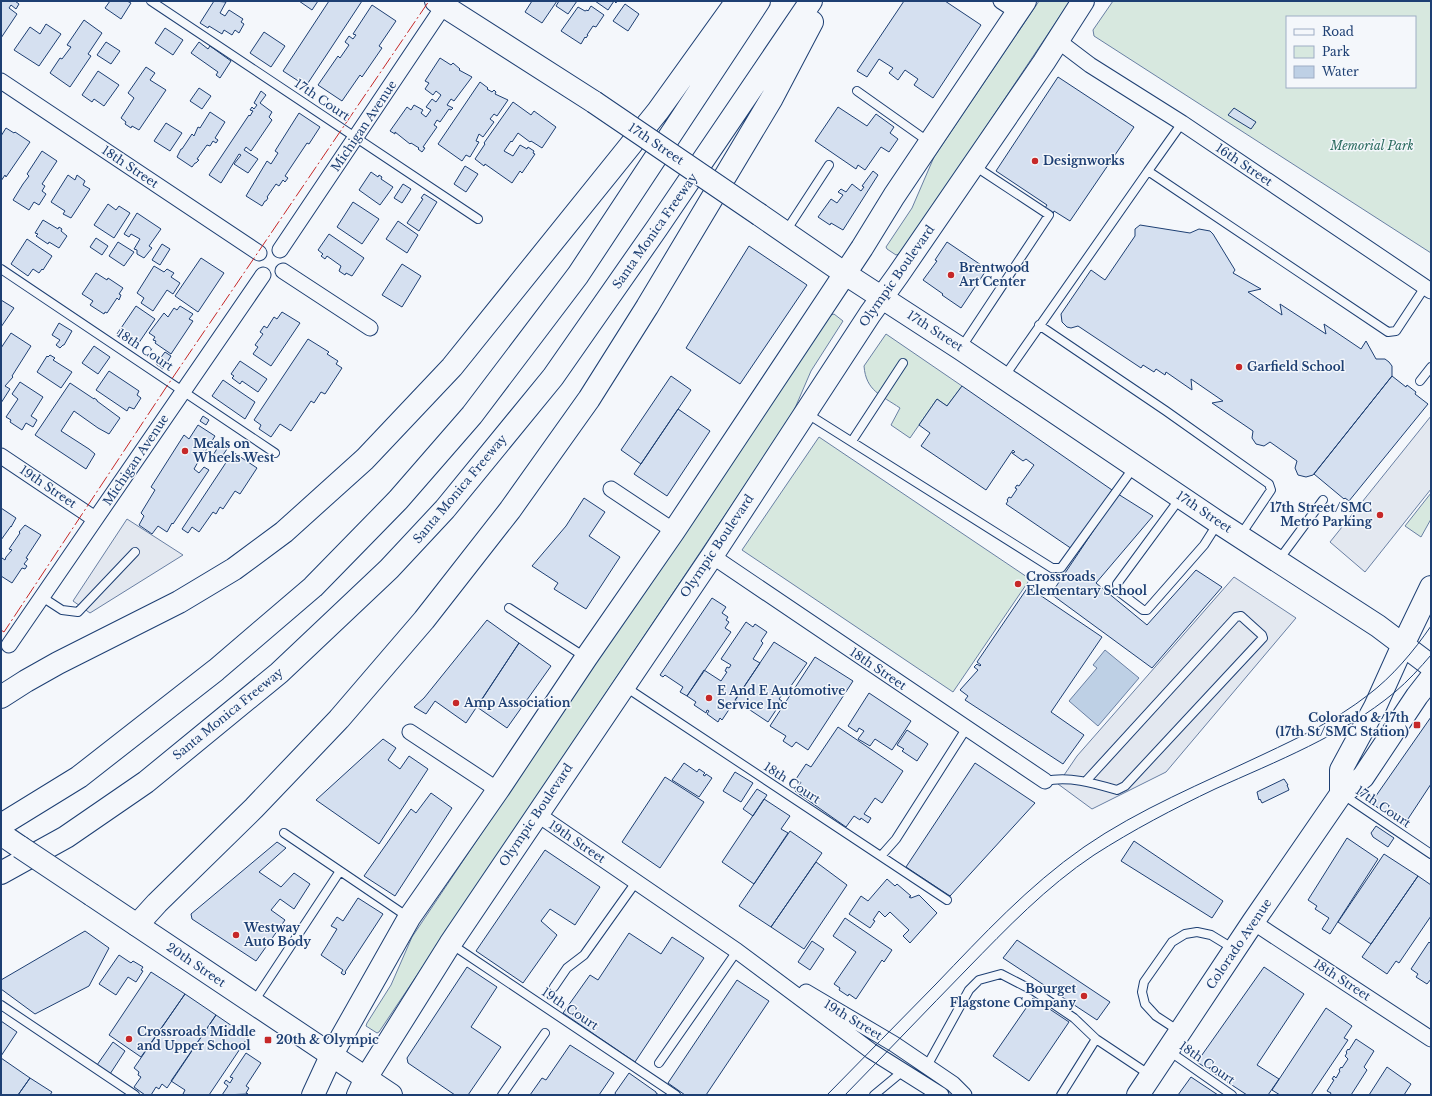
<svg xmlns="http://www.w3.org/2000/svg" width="1432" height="1096" font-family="'Libre Baskerville',serif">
<rect width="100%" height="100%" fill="#f4f7fb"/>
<path fill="#d7e8df" stroke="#687fa3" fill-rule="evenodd" d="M1039,1H1070L923,221L899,254L896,255L887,249L886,247L912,208L934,157Z
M1113,1H1431V253L1094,36L1093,30ZM1287,17H1415V87H1287Z
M834,314L843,321L811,371L792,415L379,1032L377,1033L366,1026L367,1023L391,985L412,937L798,361L831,315Z
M886,334L962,386L947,406L937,399L910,438L891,425L900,408C881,395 866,391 864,366Z
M819,437L1030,579L953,692L742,550Z
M1431,493V519L1421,537L1405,526Z"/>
<path fill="#e3e8f0" stroke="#687fa3" d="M1431,416V489L1365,572L1330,542Z
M127,519L183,555L90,613L73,601Z
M1234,577L1296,618L1166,772L1092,809L1058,784L1077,756Z"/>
<path fill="#bed0e5" stroke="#687fa3" d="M1105,650L1139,678L1098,726L1069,701L1097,668L1093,665Z"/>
<path fill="#d5e0f0" stroke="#1d3f73" d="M1,1H15L19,4L16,9L11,5L9,8L17,14L1,38Z
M110,1H127L131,3L121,19L105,8Z
M214,1L226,2L220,13L225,16L229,10L243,19L241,22L244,24L239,33L235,30L232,35L224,30L222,34L209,26L208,28L200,23Z
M299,1H318L312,10Z
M329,1H362L306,86L283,71Z
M532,1H557L542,23L525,12Z
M559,1H577L568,14L556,6Z
M595,1H617L616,3L614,1L608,10Z
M904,1H945L981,25L933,98L914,85L918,79L905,70L898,80L889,73L893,68L879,59L867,77L857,71Z
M625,4L639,14L628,31L613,21Z
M372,5L396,21L379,46L382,48L362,77L360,75L342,101L318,85L338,56L340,58L349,45L345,42L349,36L353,39L356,35L353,34Z
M591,6L604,15L596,27L593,26L587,35H588L586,38L585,37L581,44L561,31L578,7L585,11L587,10L588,11Z
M84,20L102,33L88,54L91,56L70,87L50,73L60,58L62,59L71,47L67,45Z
M46,24L61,34L39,66L14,50L30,27L40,34Z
M165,28L183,40L173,55L155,43Z
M264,32L285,46L271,67L250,53Z
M106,42L120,51L111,64L97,55Z
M199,42L208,49L210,46L231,61L220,78L216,75L218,72L191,53Z
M440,58L451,65L453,63L460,69L459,70L472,77L454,101L451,99L447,105L453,108L451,110L449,109L440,122L437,120L434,125L437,127L423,147L425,148L422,152L418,149L419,148L411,143L410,144L395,132V134L390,131L407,107L411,110L414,105L423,110L421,113L426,117L431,110L426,107L432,99L436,102L441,95L436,91L433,95L425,89L429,83L425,81Z
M146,67L155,73L150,80L166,90L139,130L132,126L131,128L125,124L126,122L121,118L134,98L128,93Z
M98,71L119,85L104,106L94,99L92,102L82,95Z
M1058,77L1134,127L1070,221L1054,211L1053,214L1045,208L1047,205L996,171Z
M480,82L488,88L487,89L492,92L494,90L496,92L495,94L508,100L497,116L494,114L490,119L494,122L483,137L479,134L476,141L479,142L470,157L466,155L462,161L438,144Z
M199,88L211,96L202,109L190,101Z
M261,91L266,95L260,103L272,112L269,117L272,120L251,151L246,147L244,150L258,159L248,173L234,164L241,155L239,154L221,183L209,175L249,115L250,116L253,111L250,110L252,107L254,109L257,105L254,103Z
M513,102L531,115L534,111L556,127L542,148L531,141L530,142L518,133L512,142L511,141L504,151L513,156L520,145L527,149L528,147L534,151L533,153L535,154L522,173L520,171L512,183L485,164L484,166L475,159L485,144L484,143Z
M838,107L867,126L876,114L894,127L890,133L898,139L889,152L881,147L865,170L858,165L856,169L815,141Z
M1234,108L1256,122L1251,129L1228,115Z
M210,112L225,122L215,138L218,140L216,143L213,141L210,146L207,145L197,159L199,160L196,163H195L192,167L177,157L181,149H182L192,134L194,136L198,127L200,128Z
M299,113L320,127L309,144L307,143L285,176L288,178L285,182L283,180L279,186L276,184L267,197L268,198L266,201H265L262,206L246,196L267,161L271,164L278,153L275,151Z
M166,123L182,133L170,151L154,141Z
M6,128L14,133L15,132L30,142L6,177L5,175L1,181V136Z
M42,151L57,161L42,184L45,186L42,191L46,194L39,205L34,202L29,210L13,200L23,184L29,176L27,174Z
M465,166L478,174L466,192L454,184Z
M873,171L878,175L843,230L831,223L830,225L818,217L831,199L837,203L843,195L838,192L841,189L846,192L852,184L861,191L864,187L862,186Z
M371,172L378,177L379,175L382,177L381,179L393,187L380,205L359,190Z
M68,175L75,180L77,175L85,181L83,185L90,189L71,218L63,214L65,211L51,202Z
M403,184L411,189L402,203L394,198Z
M424,194L437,202L419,231L407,223L423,199L421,198Z
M353,202L379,219L362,244L337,227Z
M108,204L116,210L119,206L130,213L114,238L94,225Z
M137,213L161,229L149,246L152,248L144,258L137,254V250L134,249L140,239L131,234L129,237L124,234Z
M43,220L58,229L59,227L62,229L61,231L67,236L59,248L49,242L48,244L36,236L38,234L35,233Z
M398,221L418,235L407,253L386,239Z
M1140,225L1190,233L1199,229L1210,231L1213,234L1235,270L1233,273L1261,289L1248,292L1282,315L1280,304L1326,334L1324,324L1361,349L1366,341L1376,359H1385L1389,362L1392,366V376L1313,475L1306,477L1298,475L1295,468L1297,461L1270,442L1264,446L1256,444L1252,438L1253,431L1212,403L1223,401L1191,379L1192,390L1166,372L1165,375L1156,369L1154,372L1143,365L1141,368L1078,326L1071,328L1067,327L1062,322L1061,314L1091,270L1105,280L1135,236V229Z
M329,234L364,258L352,276L346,273L345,275L339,271L341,266L327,256L325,259L321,256L323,254L318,250Z
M96,238L108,246L102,255L90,247Z
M27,239L52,256L43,270L42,269L39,273L33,269L28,276L11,264Z
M118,242L134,252L124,266L109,256Z
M947,242L987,269L961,308L942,295L943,294L923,280L937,261L935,260Z
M162,244L170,249L160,265L152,260Z
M749,246L807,285L740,384L686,348Z
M201,258L224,273L198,312L175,296Z
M402,264L421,276L402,307L382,295Z
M154,266L164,272L167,269L174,273L171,277L180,283L173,294L167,290L153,311L141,303L144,298L137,293Z
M96,273L107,280L108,278L123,288L119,294L121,295L119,300L117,298L107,313L105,312L104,314L90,305L93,301L82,294Z
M1,300L14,308L1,327Z
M136,306L155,319L136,347L117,334Z
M180,306L193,314L189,319L193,321L171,354L155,343L156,341L153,340L155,337L149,333L164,313L168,317L174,308L177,310Z
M282,312L300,323L271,366L253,354L258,347L255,345L263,334L260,332L264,326L267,328L274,317L277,319Z
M59,323L72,331L64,345H63L60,348L56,345L60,340L52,335Z
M11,333L31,346L12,376L13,377L5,386L10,389L1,403V348Z
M308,339L329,352L327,354L338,361L336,364L342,368L325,394L321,392L314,403L311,401L291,431L280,424L271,437L259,429L261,425L254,420Z
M94,346L110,357L98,374L82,363Z
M165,352L171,356L163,369L156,364Z
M50,355L55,358L53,360L72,372L61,388L37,372L47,356L48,357Z
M240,361L267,379L258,392L242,381L240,384L232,378L234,376L231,374Z
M109,371L139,391L137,395L141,398L134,409L129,407L127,411L96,390Z
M671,376L691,390L641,464L621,450Z
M1392,376L1406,387L1407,385L1416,392L1415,394L1428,404L1349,501L1345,498L1344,499L1314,474Z
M223,380L255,402L245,419L212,396Z
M20,382L43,397L31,416L37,420L33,427L26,423L22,430L10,422L11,420L6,417L18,399L12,394Z
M70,383L94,399V398L97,400V401L120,418L109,434L98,428L74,411L61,431L89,449L95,454L86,469L35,435Z
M962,386L1112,490L1072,549L1006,504L1008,501L1007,500L1009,497L1011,498L1017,489L1015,488L1017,485L1019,486L1034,465L1026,459L1023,461L1012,453L1015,452L1013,450L986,490L921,446L930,433L919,425L937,399L947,406Z
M678,409L710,431L667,496L634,474Z
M203,416L209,420L206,425L200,421Z
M198,425L215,436L205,452L203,451L201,454L202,455L194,469L199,473L204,467L209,470L173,524L172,523L167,532L158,526L152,534L139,525L144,516L141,513L155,490L151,487L184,435L189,439Z
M221,442L229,446L219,461L212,457Z
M233,452L257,468L240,494L235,491L223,509L220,507L216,514L213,512L199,532L192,527L188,533L182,529Z
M1118,494L1153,516L1096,583L1147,625L1196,570L1222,587L1152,668L1051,594Z
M584,498L605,512L589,536L620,557L586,609L554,589L558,583L532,566L566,526Z
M1,508L16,518L11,527V526L1,540Z
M25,525L41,535L26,558L28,559L24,564L27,566L25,569L22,568L12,583L1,576V560L2,558L5,560L6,557L12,550L9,549L20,533L19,532Z
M1028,587L1102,637L1051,712L1084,735L1063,764L965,700L968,696L960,690L978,670L974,667L977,664L980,666L981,665L977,662Z
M712,598L726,607L722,613L728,617L726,620L729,622L725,628L731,632L687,696L680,692L683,687L665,675L663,677L660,675Z
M487,620L519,643L466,723L435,701L426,714L414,707L424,698Z
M746,622L753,627L755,624L767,632L761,641L763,643L753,659L760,663L722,720L720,718L718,722L707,714L709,711L707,710L706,713L694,705L696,702L687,696L704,670L721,681L727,672L725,671L727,667L729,668L731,665L721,659Z
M774,642L807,663L786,693L784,692L779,699L782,701L768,722L735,700Z
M519,643L551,666L507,728L477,707Z
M815,657L853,681L808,750L796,742L792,747L783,741L786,736L770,726Z
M869,693L911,721L892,750L875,739L870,746L858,739L864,731L859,728L857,732L848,726Z
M1431,717V784L1404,825L1371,803Z
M838,727L903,771L882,803L875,798L864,814L871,818L868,823L861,818L860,820L854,816L846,827L795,791L801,782L796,779L806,764L811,767Z
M907,730L928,744L917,761L902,751L904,749L897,745Z
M383,739L396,748L388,760L400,769L409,756L428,769L379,844L316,800Z
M684,763L697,772L699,769L705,773L703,775L705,776L706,774L712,778L699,797L672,780Z
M975,763L1035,803L950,896L906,867Z
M735,772L753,783L741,802L723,791Z
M665,777L704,802L660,868L622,842Z
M1284,779L1288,785H1287L1289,790L1262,803L1260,799L1259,800L1257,792Z
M757,789L767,795L753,816L743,809Z
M431,793L452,808L395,896L364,876L411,809L416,813Z
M764,799L790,816L781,829L788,833L754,884L722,862Z
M1376,826L1394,838L1388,847L1373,837L1371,833Z
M790,831L822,853L771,927L739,906Z
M1347,838L1378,859L1330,934L1322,929L1329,918L1315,909L1317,906L1308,900Z
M1134,841L1223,901L1212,918L1121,861Z
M277,842L286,848L259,872L281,887L294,873L310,884L294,909L280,899L271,910L285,920L256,961L192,919L191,914Z
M545,850L600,887L575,925L550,909L541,921L557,935L523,983L476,951Z
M1384,854L1418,876L1371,944L1338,922Z
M816,862L847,885L804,949L771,927Z
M1418,876L1431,885V916L1399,963L1396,961L1387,974L1362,957Z
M887,879L895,886L897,884L911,896L909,897L911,898L919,895L937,913L910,943L903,936L909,930L890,912L885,917L879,911L873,920L875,921L870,928L849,914L861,896L868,901Z
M358,898L383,914L345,972L346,973L344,975L341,973L343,970L321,955L337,929L331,926L337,917L343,921Z
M845,918L892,950L884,962L882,960L856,999L849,994L848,996L839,990L840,988L834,984L856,952L833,936Z
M85,931L109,948L89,986L35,1014L1,989V980Z
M629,933L661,954L672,937L704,958L635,1062L563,1013L590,975L598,980Z
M1017,940L1110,1002L1097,1020L1003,958Z
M812,941L824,949L810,970L798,962Z
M1429,942L1431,944V979L1427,984L1416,977L1418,974L1411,969Z
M119,955L131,963L133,961L143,967L141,970L143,971L136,982L128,977L116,995L99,984Z
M467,967L497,987L471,1027L501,1047L468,1095H455L408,1063L407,1058Z
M1264,967L1304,994L1257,1065L1279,1079L1268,1095H1247L1197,1062Z
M151,972L185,994L141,1057L109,1035Z
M737,980L769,1001L706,1095H685L668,1083Z
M185,994L216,1015L167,1088L162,1084L159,1089L156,1087L151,1095H145L134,1087L141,1077L138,1075L139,1072L134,1068Z
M1033,998L1069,1022L1029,1081L993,1056Z
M1326,1008L1352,1026L1344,1038L1348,1040L1311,1095H1280L1272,1090Z
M216,1015L248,1037L209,1095H185L183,1094L185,1090L171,1081Z
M1,1021L17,1032L1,1056Z
M1356,1039L1374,1051L1364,1067L1367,1070L1351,1095H1330L1331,1093L1327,1091L1334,1080L1332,1079L1334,1076L1336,1078L1340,1071L1339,1070L1341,1067L1342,1068L1348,1059L1345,1056L1347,1053L1346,1052L1348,1049L1349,1050Z
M113,1042L125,1051L110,1074L97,1065Z
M570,1045L614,1073L599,1095H530L542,1078L546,1080Z
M246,1053L261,1063L246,1086L249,1088L246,1093L248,1094L222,1095L228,1086L224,1083L226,1080L230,1083L233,1078L230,1077Z
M1,1058L30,1078L18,1095H1Z
M1387,1067L1411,1084L1404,1095H1369Z
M629,1073L656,1092V1093L659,1095H616L615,1093Z
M1191,1077L1218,1095H1178Z
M30,1078L52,1092L50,1095H18Z"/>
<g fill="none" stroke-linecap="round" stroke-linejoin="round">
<g stroke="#1d3f73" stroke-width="10">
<path id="lane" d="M151,1L478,219
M857,91L929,142
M1148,171L1182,123
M786,231L829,165
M1,269L275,453
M1039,325L1166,411L1269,484L1271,490L1240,536
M961,348L1049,215L973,165
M1004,377L1148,171L1388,332L1396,331L1425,287
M1420,381L1431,367
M806,413L1052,568H1061L1134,467
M852,441L903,363
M1181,497L1117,584L1118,591L1143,610H1147L1204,545L1218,523
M1278,561L1323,500
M42,597L62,610L78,612L135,552
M509,608L585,657
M624,686L947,900
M1045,781C1070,776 1093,783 1117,790L1125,786L1261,640L1263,638L1262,635L1241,616L1236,617L1086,781
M1342,794L1431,854
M284,833L408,917
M881,856L896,839L966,729
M451,944L676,1095
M554,987L567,968L584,955L636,882
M253,1003L340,871
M1,1005L135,1095
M1179,1031L1156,1016L1145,1004L1142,992L1144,982L1172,942L1185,934L1197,932L1211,935L1234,949
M1169,1051L1232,1095
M659,1063L737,951
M927,1066L969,990L979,980L1001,974L1034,991L1074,1018L1096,1039L1150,1075
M502,1095L545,1033
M874,1095L903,1071
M1061,1095L1096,1039"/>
</g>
<g stroke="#1d3f73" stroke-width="17">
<path id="street" d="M1001,1L1018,12
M1057,40L1090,65L1182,123L1431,291
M1,81L259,253
M280,250L447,1
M283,271L370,328
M1,456L95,519
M611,489L674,531
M712,556L1045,781
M9,645L263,275
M410,732L498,790
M537,814L737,951L871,1051L941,1095
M1253,922L1431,1039
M806,992L894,1044L953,1084L964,1095"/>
</g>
<g stroke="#1d3f73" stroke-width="24">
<path id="secondary" d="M436,1L594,102
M760,215L844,273L961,349L1219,523L1378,626L1431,666
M1341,794V770L1375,707L1403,645L1431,587
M1,834L20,847
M92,895L391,1095
M1138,1095L1253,922L1341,794L1363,777L1417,696L1431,678"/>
</g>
<g stroke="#1d3f73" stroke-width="24">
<path id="primary" d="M313,1095L331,1056L409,918L498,790L586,658L674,531L862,248L894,196L1025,1
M358,1095L366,1078L450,944L712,556L870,314L898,275L1044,62L1083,1"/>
</g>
<g stroke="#1d3f73" stroke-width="24">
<path id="highway" d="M1,697L26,681L58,663L179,602L234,569L284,532L365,459L452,367L658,111L737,1
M1,825L79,777L216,670L313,587L398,500L472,415L578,275L759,1
M1,873L66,837L146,782L279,673L389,569L445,509L553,377L657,228L811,1
M137,925L157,903L254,808L339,719L424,620L510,510L589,399L647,307L772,98L812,22"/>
</g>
<use href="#lane" stroke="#f4f7fb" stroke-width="8"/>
<use href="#street" stroke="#f4f7fb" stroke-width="15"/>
<use href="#secondary" stroke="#f4f7fb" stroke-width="22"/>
<use href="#primary" stroke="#f4f7fb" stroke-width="22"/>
<use href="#highway" stroke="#f4f7fb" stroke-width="22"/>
<path stroke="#1d3f73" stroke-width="1" d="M827,1095C863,1058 900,1021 936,984C983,935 1028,886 1084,847C1139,809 1203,783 1264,754C1300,737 1336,720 1368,695C1392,677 1414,651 1431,626
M845,1095C886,1053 926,1011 967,969C1007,928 1046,887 1094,855C1133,830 1173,809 1215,789C1277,761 1342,736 1395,692C1408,681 1420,668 1431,655"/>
<g stroke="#1d3f73" stroke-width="24" stroke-linecap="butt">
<path id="secondary-bridge" d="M594,102L760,215
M20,847L92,895"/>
</g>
<use href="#secondary-bridge" stroke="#f4f7fb" stroke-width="22"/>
<path stroke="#c62828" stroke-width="1" stroke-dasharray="14 3 2 3" stroke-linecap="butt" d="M1,630L4,632L165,389L429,1"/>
</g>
<g fill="#c62828" stroke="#f4f7fb" stroke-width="1.5">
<circle cx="1035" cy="161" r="4"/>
<circle cx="951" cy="275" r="4"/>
<circle cx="1239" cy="367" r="4"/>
<circle cx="185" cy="451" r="4"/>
<circle cx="1380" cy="515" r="4"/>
<circle cx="1018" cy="584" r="4"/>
<circle cx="709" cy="698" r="4"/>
<circle cx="456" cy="703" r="4"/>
<rect x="1413" y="721" width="8" height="8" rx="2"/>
<circle cx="236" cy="935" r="4"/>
<circle cx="1084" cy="996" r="4"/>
<circle cx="129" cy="1039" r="4"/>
<rect x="264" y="1036" width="8" height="8" rx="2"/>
</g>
<g text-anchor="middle" stroke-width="3" stroke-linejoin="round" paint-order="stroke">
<g font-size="12" fill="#1d3f73" stroke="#f4f7fb">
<text transform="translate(322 100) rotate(34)" y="4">17th Court</text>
<text transform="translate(364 126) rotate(-56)" y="4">Michigan Avenue</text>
<text transform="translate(656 144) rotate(34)" y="4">17th Street</text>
<text transform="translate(1244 165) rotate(34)" y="4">16th Street</text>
<text transform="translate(130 167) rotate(34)" y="4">18th Street</text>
<text transform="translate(655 231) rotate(-55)" y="4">Santa Monica Freeway</text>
<text transform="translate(897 276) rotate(-55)" y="4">Olympic Boulevard</text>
<text transform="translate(935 331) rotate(33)" y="4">17th Street</text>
<text transform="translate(145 350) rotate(34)" y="4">18th Court</text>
<text transform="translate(136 460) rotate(-56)" y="4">Michigan Avenue</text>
<text transform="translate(48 487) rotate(34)" y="4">19th Street</text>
<text transform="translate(460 489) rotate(-50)" y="4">Santa Monica Freeway</text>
<text transform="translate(1204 512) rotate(34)" y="4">17th Street</text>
<text transform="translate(717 546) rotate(-56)" y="4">Olympic Boulevard</text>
<text transform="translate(878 669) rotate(34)" y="4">18th Street</text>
<text transform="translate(228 714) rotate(-39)" y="4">Santa Monica Freeway</text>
<text transform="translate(792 783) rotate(33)" y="4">18th Court</text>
<text transform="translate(1383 807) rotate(34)" y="4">17th Court</text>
<text transform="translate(536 815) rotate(-56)" y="4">Olympic Boulevard</text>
<text transform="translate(577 842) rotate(34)" y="4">19th Street</text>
<text transform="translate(1239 944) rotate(-56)" y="4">Colorado Avenue</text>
<text transform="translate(196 965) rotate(34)" y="4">20th Street</text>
<text transform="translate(1342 980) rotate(33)" y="4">18th Street</text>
<text transform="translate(570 1009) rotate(34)" y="4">19th Court</text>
<text transform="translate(853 1020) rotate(31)" y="4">19th Street</text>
<text transform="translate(1207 1063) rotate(35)" y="4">18th Court</text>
</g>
<g font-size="12" font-style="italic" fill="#2c6c60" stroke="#f4f7fb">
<text x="1372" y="150">Memorial Park</text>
</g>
<g font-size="12" font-weight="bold" fill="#1d3f73" stroke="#f4f7fb" text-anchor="start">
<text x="1043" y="165">Designworks</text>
<text x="959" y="272">Brentwood<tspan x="959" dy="14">Art Center</tspan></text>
<text x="1247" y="371">Garfield School</text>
<text x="193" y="448">Meals on<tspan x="193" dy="14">Wheels West</tspan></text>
<text x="1372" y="512" text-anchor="end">17th Street/SMC<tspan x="1372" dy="14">Metro Parking</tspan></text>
<text x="1026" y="581">Crossroads<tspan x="1026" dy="14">Elementary School</tspan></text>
<text x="717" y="695">E And E Automotive<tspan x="717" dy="14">Service Inc</tspan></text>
<text x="464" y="707">Amp Association</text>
<text x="1409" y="722" text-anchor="end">Colorado &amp; 17th<tspan x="1409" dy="14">(17th St/SMC Station)</tspan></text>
<text x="244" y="932">Westway<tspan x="244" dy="14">Auto Body</tspan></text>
<text x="1076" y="993" text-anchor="end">Bourget<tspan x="1076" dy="14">Flagstone Company</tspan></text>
<text x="137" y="1036">Crossroads Middle<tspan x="137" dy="14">and Upper School</tspan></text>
<text x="276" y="1044">20th &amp; Olympic</text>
</g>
</g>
<rect width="1432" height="1096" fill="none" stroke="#1d3f73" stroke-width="4"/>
<rect x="1286" y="16" width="130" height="72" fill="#f4f7fb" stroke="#9eadc5"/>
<rect x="1294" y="29" width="20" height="6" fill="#f4f7fb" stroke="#9eadc5"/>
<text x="1322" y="36" font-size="12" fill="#1d3f73">Road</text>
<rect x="1294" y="46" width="20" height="12" fill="#d7e8df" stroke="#9eadc5"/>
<text x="1322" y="56" font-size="12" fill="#1d3f73">Park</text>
<rect x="1294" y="66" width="20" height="12" fill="#bed0e5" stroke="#9eadc5"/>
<text x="1322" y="76" font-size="12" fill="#1d3f73">Water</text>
</svg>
